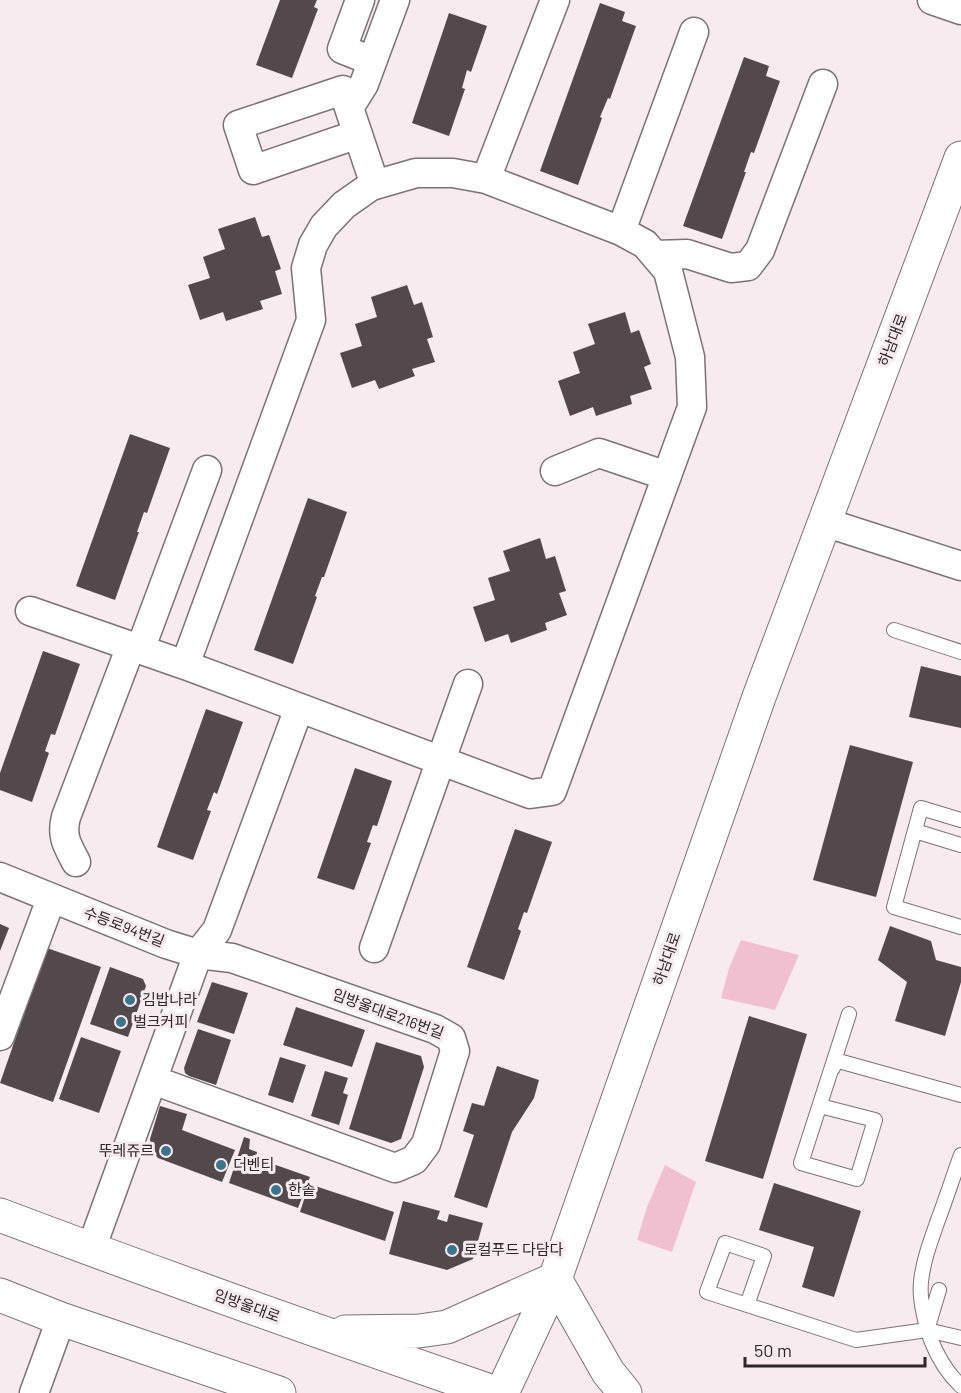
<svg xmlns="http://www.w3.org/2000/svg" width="961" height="1393" font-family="Barlow,'Noto Sans KR',sans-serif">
<rect width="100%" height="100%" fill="#f8ebef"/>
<path fill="#f0c0d0" d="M741,940L799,955L775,1010L721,998L729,968Z
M665,1165L696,1182L672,1252L637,1240L647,1207Z"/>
<path fill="#53484c" d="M280,0H317L314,7L318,9L292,78L256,65Z
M600,3L625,12L622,21L636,26L610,99L608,98L600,117L602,118L578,185L540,171Z
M449,13L487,26L471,72L467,70L462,88L465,89L449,136L412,123Z
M744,57L769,66L766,76L780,81L754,153L751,152L744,172H746L722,239L683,226Z
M255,217L262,237L269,235L281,269L275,271L282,294L260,301L263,309L226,321L223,312L200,320L188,285L210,278L203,257L225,249L218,229Z
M407,285L414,305L422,302L433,337L427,339L435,362L412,369L415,376L379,389L375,380L352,388L340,353L362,346L355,324L377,317L371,297Z
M625,312L631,333L639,330L651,364L644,367L652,389L630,396L632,404L596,416L593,407L570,416L558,381L580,373L573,352L595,344L588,324Z
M130,434L170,448L147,513L144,512L137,532H139L115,600L76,586Z
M308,498L347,512L324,577H322L315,596L317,597L293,664L254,650Z
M540,538L546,559L555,556L566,591L559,593L567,615L545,623L547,630L511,643L508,634L485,642L473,607L495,600L488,578L510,571L503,551Z
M43,651L80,664L55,735L51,734L45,751L49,753L32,802L0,790V773Z
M921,666L961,676V728L909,717Z
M206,709L243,722L217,794L214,792L207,810L211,811L193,860L157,847Z
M850,745L913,762L876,897L813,880Z
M355,768L392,781L377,826L373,825L367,842L371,843L354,890L317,878Z
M515,829L552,842L527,913L524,912L518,929L521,931L504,980L467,967Z
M0,924L9,928L0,951Z
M890,926L931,941L936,960L961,967V982L945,1036L895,1021L907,982L878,960Z
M47,948L101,967L53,1102L0,1083Z
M110,967L143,979L146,986L128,1037L90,1024Z
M212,982L248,993L234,1034L197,1022Z
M296,1007L365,1030L352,1067L283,1045Z
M749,1016L807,1034L763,1179L705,1161Z
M198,1029L231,1040L216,1085L189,1076L185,1073L184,1068Z
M81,1037L121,1051L99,1113L59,1099Z
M376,1042L421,1056L424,1067L401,1139L391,1143L349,1129Z
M280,1057L306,1065L293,1103L268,1095Z
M497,1066L539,1080L534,1098L512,1132L487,1208L454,1197L474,1135L463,1131L472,1103L484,1106Z
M325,1071L348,1078L343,1093L348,1095L339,1125L311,1116Z
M160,1106L187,1114L182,1130L235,1150L222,1182L158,1158L151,1150L150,1139Z
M244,1137L250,1139L249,1149L257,1152L256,1158L310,1177L298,1208L229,1183Z
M774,1183L861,1211L834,1297L802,1287L814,1247L759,1230Z
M309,1184L394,1212L385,1241L300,1212Z
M403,1201L440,1211L437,1219L447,1222L449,1214L483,1223L473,1259L447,1270L389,1254Z"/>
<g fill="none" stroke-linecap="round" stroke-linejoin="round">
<g stroke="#7c7175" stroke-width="16">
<path id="lane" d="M894,630L961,652
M961,820L921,808L894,907L961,927
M915,831L961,845
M833,1068L835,1060L961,1095
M820,1106L875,1120L857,1179L801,1163L849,1014
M961,1155C953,1177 946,1199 938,1220C931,1240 923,1261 921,1282C919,1301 925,1322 931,1340C938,1358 947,1373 961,1386
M939,1290L927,1330L961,1338
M747,1305L764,1256L725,1243L707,1292L856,1340L927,1330"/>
</g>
<g stroke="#7c7175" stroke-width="31">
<path id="street" d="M360,0L342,49L372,61
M932,0L961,10
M349,108L364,84L395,0
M358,134L253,170L238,125L343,90L375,185
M621,231L694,32
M655,255L687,254L731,268L748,266L760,250L823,84
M555,471L599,453L667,476
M824,522L961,566
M30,611L185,665L530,794L552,791L692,407L690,357L668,271L645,244L621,231L486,179
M140,650L207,470
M185,665L311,320L306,268L313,245L324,226L344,205L371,186L416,173H453L486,179L555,0
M76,862C67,845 61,836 66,817L131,646
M0,877L166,944L198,954L232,958L435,1029L451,1038L455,1051L426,1144L414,1160L395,1168L153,1080
M374,948L468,684
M0,1036L51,899
M91,1249L198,954L217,930L299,708
M34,1393L61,1319"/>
</g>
<g stroke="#7c7175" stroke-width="35">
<path id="secondary" d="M0,1215C164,1277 330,1336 496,1393
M555,1279L608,1372L625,1393
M0,1295L61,1319L279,1393
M345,1332L419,1331L447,1327L555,1279
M502,1393L555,1279L759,697L961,158"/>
</g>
<use href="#lane" stroke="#fff" stroke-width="14"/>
<use href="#street" stroke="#fff" stroke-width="28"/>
<use href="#secondary" stroke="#fff" stroke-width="33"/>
</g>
<g fill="#3b748d" stroke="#f8ebef" stroke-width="2">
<circle cx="130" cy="1000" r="6"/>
<circle cx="121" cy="1022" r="6"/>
<circle cx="166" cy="1151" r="6"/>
<circle cx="221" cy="1165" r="6"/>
<circle cx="276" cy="1190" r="6"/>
<circle cx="452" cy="1250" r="6"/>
</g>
<g text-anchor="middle" stroke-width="6" stroke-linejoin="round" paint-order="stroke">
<g font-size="15" fill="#2c2729" stroke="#f8ebef">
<text transform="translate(893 340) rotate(-69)" y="5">하남대로</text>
<text transform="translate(124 927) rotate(21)" y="5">수등로94번길</text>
<text transform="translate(667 959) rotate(-71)" y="5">하남대로</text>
<text transform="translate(388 1014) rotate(20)" y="5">임방울대로216번길</text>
<text transform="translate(247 1306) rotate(20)" y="5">임방울대로</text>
</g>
<g font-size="15" fill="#2c2729" stroke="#f8ebef" text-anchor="start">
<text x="142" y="1005">김밥나라</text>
<text x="133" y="1027">벌크커피</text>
<text x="154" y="1156" text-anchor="end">뚜레쥬르</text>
<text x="233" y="1170">더벤티</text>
<text x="288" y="1195">한솥</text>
<text x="464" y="1255">로컬푸드 다담다</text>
</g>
</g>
<path d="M745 1357v9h180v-9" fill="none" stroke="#2c2729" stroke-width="3"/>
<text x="754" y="1357" font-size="18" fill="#2c2729" stroke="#f8ebef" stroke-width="4.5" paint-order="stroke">50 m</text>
</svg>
